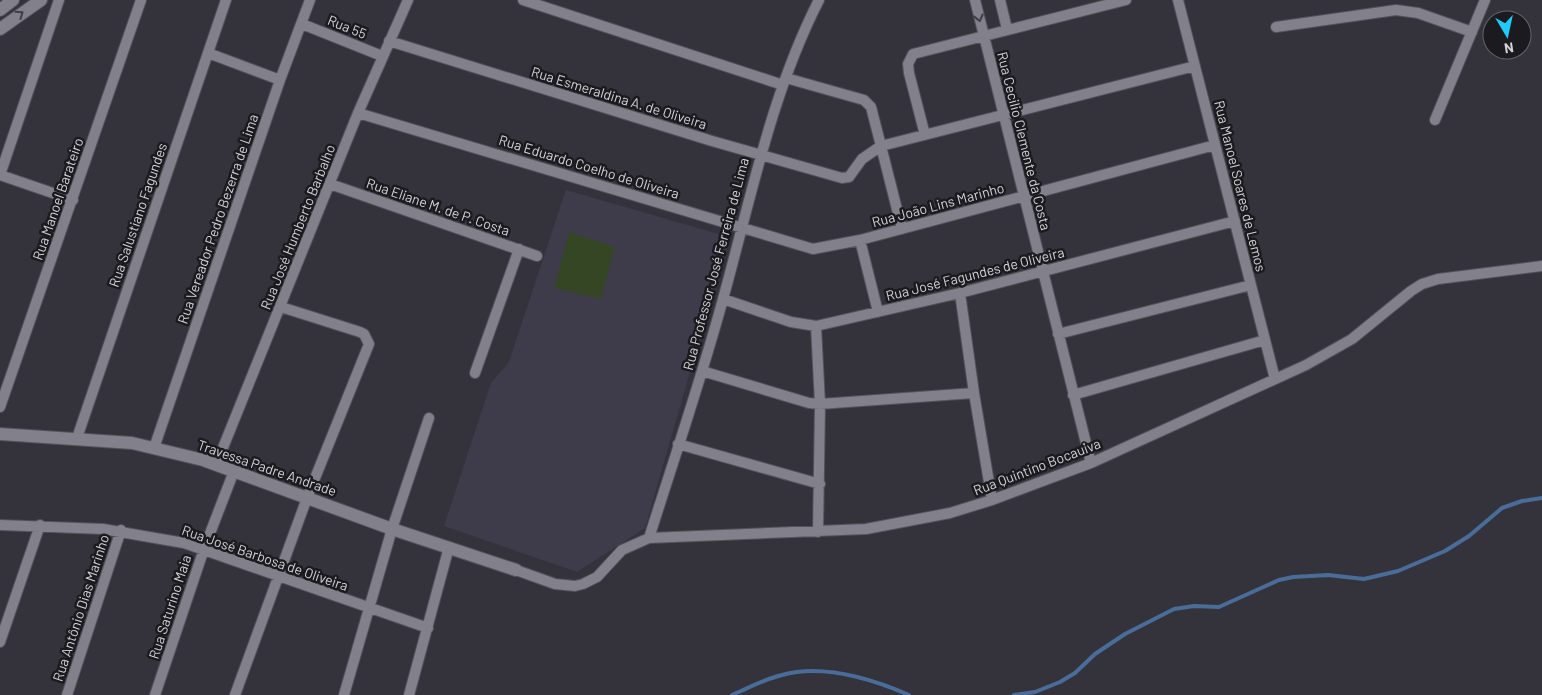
<svg xmlns="http://www.w3.org/2000/svg" width="1542" height="695" font-family="Barlow,sans-serif">
<rect width="100%" height="100%" fill="#34333c"/>
<path fill="#3e3c4b" d="M566,190L729,237L645,528L577,572L444,526L491,383L509,362Z"/>
<path fill="#354624" d="M569,232L615,247L601,299L554,288Z"/>
<g fill="none" stroke-linecap="round" stroke-linejoin="round">
<path stroke="#496c99" stroke-width="4" d="M732,695C748,688 765,679 782,675C822,664 872,679 909,695
M1014,695L1035,692L1060,682L1075,673L1095,654L1125,634L1174,609L1194,606L1219,607L1279,580L1293,577L1328,575L1364,579L1398,571L1445,551L1469,536L1502,508L1522,501L1542,498"/>
<g stroke="#535159" stroke-width="12">
<path id="minor" d="M523,0L783,85
M975,0L1091,463
M1000,0L1007,29
M1178,0L1275,379
M302,24L382,56
M1276,27L1396,10L1418,13L1472,32
M389,41L712,141L842,178L849,177L862,159L881,146L871,107L864,100L786,78
M208,53L280,80
M358,113L813,249L860,240L1215,145
M1435,120L1485,0
M925,135L909,73L908,64L913,54L1126,0
M0,175L59,0
M0,175L73,200
M330,184L537,256
M902,229L881,146L1195,66
M860,240L878,312
M960,293L974,393L992,500
M723,299L791,322L816,326L960,293L1235,221
M816,326L820,404L818,532
M1058,334L1251,285
M702,371L809,403L820,404L974,393
M475,373L519,249
M1073,395L1265,340
M0,407L141,0
M77,438L226,0
M678,444L820,484
M154,448L280,80L310,0
M216,465L358,113L408,0
M0,525L103,529L184,543L428,628
M649,538C674,459 701,380 723,299C751,198 771,94 819,0
M516,570L555,584L575,586L583,584L597,577L622,550L649,538L866,529L950,513L992,500L1091,463L1306,365L1352,339L1411,291L1422,284L1438,279L1542,266
M0,642L40,525
M67,695L121,530
M155,695L204,549L234,471
M235,695L307,498L369,344L364,334L360,332L281,307
M344,695L392,529L429,418
M409,695L449,547"/>
</g>
<g stroke="#535159" stroke-width="14">
<path id="tertiary" d="M0,10L13,0
M0,29L41,0
M0,434L132,443L203,460L392,529L516,570"/>
</g>
<use href="#minor" stroke="#81808b" stroke-width="10"/>
<use href="#tertiary" stroke="#81808b" stroke-width="12"/>
</g>
<defs><path id="oneway-chevron" d="M-2-3.5L2.5 0L-2 3.5" fill="none" stroke-width="1.6" stroke-linecap="round" stroke-linejoin="round" transform="scale(1.25)"/></defs>
<g stroke="#3f3e45">
<use href="#oneway-chevron" transform="translate(20 14) rotate(-35)"/>
<use href="#oneway-chevron" transform="translate(979 18) rotate(76)"/>
</g>
<g text-anchor="middle" stroke-width="5" stroke-linejoin="round" paint-order="stroke">
<g font-size="14" fill="#d2d2d8" stroke="#1b1b1f">
<text transform="translate(347 27) rotate(22)" y="5">Rua 55</text>
<text transform="translate(619 98) rotate(17)" y="5">Rua Esmeraldina A. de Oliveira</text>
<text transform="translate(1024 141) rotate(76)" y="5">Rua Cecilio Clemente da Costa</text>
<text transform="translate(589 167) rotate(17)" y="5">Rua Eduardo Coelho de Oliveira</text>
<text transform="translate(1240 186) rotate(76)" y="5">Rua Manoel Soares de Lemos</text>
<text transform="translate(58 199) rotate(-71)" y="5">Rua Manoel Barateiro</text>
<text transform="translate(938 205) rotate(-15)" y="5">Rua João Lins Marinho</text>
<text transform="translate(438 207) rotate(19)" y="5">Rua Eliane M. de P. Costa</text>
<text transform="translate(138 215) rotate(-71)" y="5">Rua Salustiano Fagundes</text>
<text transform="translate(218 219) rotate(-71)" y="5">Rua Vereador Pedro Bezerra de Lima</text>
<text transform="translate(298 227) rotate(-68)" y="5">Rua José Humberto Barbalho</text>
<text transform="translate(716 264) rotate(-75)" y="5">Rua Professor José Ferreira de Lima</text>
<text transform="translate(975 274) rotate(-14)" y="5">Rua José Fagundes de Oliveira</text>
<text transform="translate(1037 467) rotate(-21)" y="5">Rua Quintino Bocauiva</text>
<text transform="translate(267 468) rotate(19)" y="5">Travessa Padre Andrade</text>
<text transform="translate(265 558) rotate(19)" y="5">Rua José Barbosa de Oliveira</text>
<text transform="translate(170 607) rotate(-72)" y="5">Rua Saturino Maia</text>
<text transform="translate(81 608) rotate(-72)" y="5">Rua Antônio Dias Marinho</text>
</g>
</g>
<g transform="translate(1507 35) rotate(171)"><circle r="24" fill="#1b1b1f" stroke="#646469"/>
<path d="M0-4L9 19L0 12L-9 19Z" fill="#21c9fd"/>
<text y="-8" font-size="14" font-weight="bold" text-anchor="middle" fill="#d2d2d8">N</text>
</g>
</svg>
